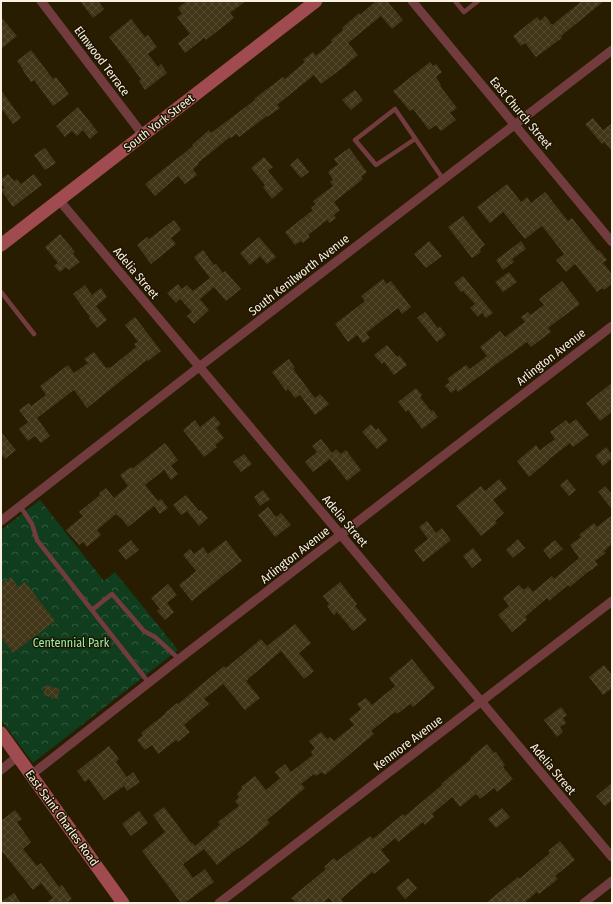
<svg xmlns="http://www.w3.org/2000/svg" width="613" height="904" font-family="'Fira Sans Condensed',sans-serif">
<defs>
<pattern id="park-crowns" width="20" height="18" patternUnits="userSpaceOnUse"><rect width="20" height="18" fill="#0f3d1d"/><path d="M2 6a3 3 0 1 1 6 0M12 15a3 3 0 1 1 6 0" fill="none" stroke="#335a3e"/></pattern>
<pattern id="building-cross-hatch" width="8" height="8" patternUnits="userSpaceOnUse"><rect width="8" height="8" fill="#423619"/><path d="M0 0l8 8M0 8l8-8" fill="none" stroke="#554a2f"/></pattern>
</defs>
<rect width="100%" height="100%" fill="#281d01"/>
<path fill="url(#park-crowns)" d="M40,500L104,581L115,572L178,650L33,763L1,720V530Z"/>
<path fill="url(#building-cross-hatch)" d="M80,1H98L104,9L93,18Z
M187,1H246L230,13L234,18L206,40L204,38L185,53L178,43L190,34L177,17L182,14L178,8Z
M376,1H387L403,20L392,29L381,16L348,43L358,55L348,63H349L321,84L314,75L277,105L280,108L267,117V116L239,137L236,134L231,138L230,137L198,163L199,164L193,169L197,175L185,184L178,176L155,196L145,184L193,146L192,145L209,130L211,133L255,100L254,99L283,77L285,79L305,62L303,60L313,52L316,56L332,42L331,40L343,30L342,28L359,13L360,15Z
M582,1H604L561,36L562,38L536,57L525,43L521,46L513,36L537,17L540,21L545,16L552,25Z
M1,17L17,36L1,49Z
M131,19L145,37L148,35L157,47L148,54L158,67L161,64L167,73L145,90L139,81L141,79L109,37Z
M31,50L53,79L56,77L69,94L53,106L34,80L31,82L22,69H23L17,61Z
M430,62L433,66L436,64L442,72L436,77L441,85L440,86L457,108L450,113L456,120L441,131L436,125L429,130L413,109L410,111L393,91Z
M1,90L21,118L13,124L1,108Z
M355,90L363,100L351,110L342,100Z
M78,107L98,132L90,139L83,130L77,136L72,131L65,137L56,126Z
M593,118L603,130L612,123V151L604,142L602,144L585,124Z
M45,148L56,163L45,170L34,155Z
M349,148L367,172L361,177L363,179L334,202L340,210L334,215L336,218L329,223L327,220L308,235L310,237L303,243L301,241L295,245L285,232L313,210L311,208L316,204L313,201L333,186L330,182L333,180L328,172L338,164L334,159Z
M264,157L273,167L268,171L283,189L272,199L263,187L265,185L251,168Z
M298,158L309,172L301,178L290,165Z
M8,174L14,181L17,179L21,184L34,174L42,185L13,207L1,190L5,188L1,183V179Z
M507,184L521,202L527,197L531,203L545,192L568,221L572,218L598,251L599,250L607,260L603,263L612,274V284L604,290L602,288L597,292L575,264L566,272L556,260L564,254L542,226L525,239L503,212L490,223L477,207Z
M463,216L485,245L480,249L481,252L472,258L448,227Z
M174,220L181,230L171,238L176,244L151,264L137,245L147,237L149,239Z
M60,234L75,252L73,254L80,262L69,270L66,267L60,272L54,266L58,263L45,247Z
M259,237L276,257L267,264L260,256L250,265L240,253Z
M429,241L442,256L426,268L414,254Z
M521,241L526,249L512,259L514,262L503,270L496,260Z
M203,250L214,265L216,264L223,273L225,271L241,289L226,301L214,287L200,299L209,310L194,324L187,316L192,312L180,299L176,303L167,293L178,284L182,289L187,285L193,291L210,278L194,257Z
M509,272L517,282L503,292L495,282Z
M463,276L493,313L486,318L482,313L478,317L470,308L475,304L463,291L461,292L454,283Z
M383,279L387,284L391,281L411,307L402,314L398,308L366,333L370,338L363,343L357,335L348,342L335,324L365,301L361,296Z
M562,281L580,304L548,328L551,332L531,347L527,342L458,392L456,389L451,393L445,386L450,382L447,379L466,365L470,369L487,356L480,347L500,331L505,337L525,322L521,317L528,312L530,315L544,305L539,299Z
M85,285L92,295L101,288L107,297L96,306L107,320L97,328L89,318L90,317L73,294Z
M425,312L438,328L440,327L446,335L437,342L417,318Z
M135,317L161,351L148,361L147,360L87,408L74,390L37,418L50,436L41,443L35,436L28,441L19,429L28,422L19,410L29,403L31,406L46,395L40,386L68,365L74,373L88,363L84,359L94,352L106,368L109,367L110,368L136,347L134,344L138,342L125,325Z
M387,345L397,357L399,355L407,365L394,375L384,362L382,364L374,355Z
M289,359L295,368L293,369L315,398L320,394L329,404L315,415L300,395L295,398L288,389L286,391L272,372Z
M612,383V412L600,421L586,403Z
M416,388L422,395L420,397L431,411L433,410L438,417L422,429L408,410L406,412L398,402Z
M214,416L221,424L216,428L224,438L215,445L217,447L204,457L183,430L195,420L200,427Z
M576,419L589,435L573,447L570,443L548,460H549L529,477L517,461L536,445L540,450L555,439L550,432L566,420L569,424Z
M371,424L376,430L378,428L388,440L377,449L362,432Z
M1,432L16,450L5,459L1,454Z
M321,439L332,453L336,449L341,454L346,450L361,470L347,481L330,459L313,472L305,462L317,452L312,446Z
M165,443L178,460L171,466L178,474L171,480L164,470L145,485L158,501L161,499L168,508L160,514L154,506L128,527L121,518H120L116,514L97,530L101,535L87,547L83,542L79,545L66,530L83,516L79,512L100,495L99,493L106,488L114,498L128,486L120,475L131,467L132,469Z
M606,447L612,455V458L603,466L595,456Z
M244,454L252,464L241,472L233,462Z
M499,479L507,489L493,500L504,513L495,521L497,523L481,536L456,506L481,486L485,491Z
M567,479L576,490L569,496L560,485Z
M605,486L612,494V509L598,492Z
M263,490L270,499L260,506L254,497Z
M186,495L199,511L201,510L208,518L199,526L187,511L181,515L173,505Z
M268,507L276,517L281,513L291,525L275,537L258,515Z
M612,515V544L604,551L606,553L595,561L598,565L590,571H589L570,587L568,585L549,601L547,598L525,617L527,620L512,632L498,615L509,606L503,598L519,585L524,590L528,586L533,592L552,576L554,579L579,558L570,545L581,537L579,535L594,523L597,527Z
M427,521L436,533L442,528L451,540L423,562L414,550L428,539L419,527Z
M518,539L525,548L513,558L506,550Z
M131,540L139,550L126,560L118,550Z
M226,540L242,561L224,575L192,601L179,585L196,571L183,555L190,549L194,554L203,547L208,554Z
M555,540L563,549L550,559L543,550Z
M473,548L482,560L472,568L463,556Z
M11,577L18,587L25,582L55,621L13,653L1,637V584Z
M340,582L357,604L355,606L367,620L353,631L337,612L334,615L327,606L329,604L323,596Z
M168,584L177,595L167,603L174,612L165,620L157,611L160,609L151,598Z
M295,624L311,643L299,653L314,671L304,679L281,651L248,679V680L246,681L260,698L245,710L223,684L204,699L209,704L184,725L190,732L178,742L176,740L158,754L152,745L145,750L137,740L143,735L141,733L165,714V713L177,703L178,704L224,666L226,668L261,639L267,646Z
M412,659L435,688L413,707L410,704L397,714L395,712L371,731L374,734L325,775L322,772L316,776L314,774L301,784L305,788L267,820L270,823L251,839L238,849V848L217,865L204,849L183,864L193,878L205,869L214,882L184,903H181L142,851L165,832L153,815L164,807L191,843L192,842L195,846L220,825L218,822L239,806L235,801L239,797L237,794L242,789L241,787L255,776L266,790L280,778L275,772L285,764L291,772L313,755L311,752L315,748L309,741L321,732L327,739L330,737L334,741L354,725L349,719L361,709L357,704L366,698L372,705L395,686L389,678Z
M604,665L612,675V688L603,695L589,677Z
M46,685L60,689L57,699L43,695Z
M561,707L567,715L563,718L566,723L560,727L563,732L557,737L544,720Z
M487,744L494,753L496,752L505,765L503,767L513,779L497,792L494,788L480,799L476,794L460,807L452,797L432,814L434,817L425,825L423,822L398,842L395,838L381,850L390,861L374,874L372,872L341,899L344,903H333L329,898L323,903H296L291,898L326,869L324,867L334,858L337,861L370,836L373,839L403,814L405,816L442,785L441,784L471,759L470,758Z
M109,746L119,759L116,762L127,777L133,772L140,782L127,791L124,786L104,800L89,779L85,782L77,771Z
M612,783V800L605,806L596,796Z
M502,808L510,817L496,828L488,819Z
M15,810L22,819L17,822L31,842L23,849L37,866L41,863L59,887L62,885L72,899L67,903H46L53,898L41,883L33,890L1,850V821Z
M139,811L148,823L131,836L122,824Z
M560,841L575,860L555,876L558,879L539,894L537,892L524,903H486L518,877L519,879L550,853L548,851Z
M408,878L417,888L405,899L396,888Z
M14,893L21,903H1V902Z"/>
<g fill="none" stroke-linecap="round" stroke-linejoin="round">
<path stroke="#723c3e" stroke-width="4.5" d="M455,1L464,12L478,1
M415,139L376,165L355,140L395,109L443,179
M1,292L34,334
M20,506L32,524L37,540L149,683
M92,610L112,594L144,631L155,637L179,659"/>
<path stroke="#723c3e" stroke-width="9" d="M41,1L143,135
M412,1L612,242
M59,200L612,857
M1,521L199,367L612,50
M1,770L18,756
M31,775L179,659L612,326
M219,903L612,601
M584,903L612,881"/>
<path stroke="#9f4b4f" stroke-width="13" d="M1,245L316,1
M1,733L123,903"/>
</g>
<g text-anchor="middle" stroke-width="3" stroke-linejoin="round" paint-order="stroke">
<g font-size="12" fill="#f9f2e1" stroke="#1f1400">
<text transform="translate(102 61) rotate(53)" y="4">Elmwood Terrace</text>
<text transform="translate(521 113) rotate(50)" y="4">East Church Street</text>
<text transform="translate(159 123) rotate(-38)" y="4">South York Street</text>
<text transform="translate(136 273) rotate(50)" y="4">Adelia Street</text>
<text transform="translate(299 275) rotate(-38)" y="4">South Kenilworth Avenue</text>
<text transform="translate(551 357) rotate(-38)" y="4">Arlington Avenue</text>
<text transform="translate(345 521) rotate(50)" y="4">Adelia Street</text>
<text transform="translate(295 555) rotate(-38)" y="4">Arlington Avenue</text>
<text transform="translate(408 743) rotate(-37)" y="4">Kenmore Avenue</text>
<text transform="translate(553 769) rotate(50)" y="4">Adelia Street</text>
<text transform="translate(62 818) rotate(54)" y="4">East Saint Charles Road</text>
</g>
<g font-size="12" fill="#91efa6" stroke="#1f1400">
<text x="71" y="647">Centennial Park</text>
</g>
</g>
<rect width="613" height="904" fill="none" stroke="#f9f2e1" stroke-width="4"/>
</svg>
